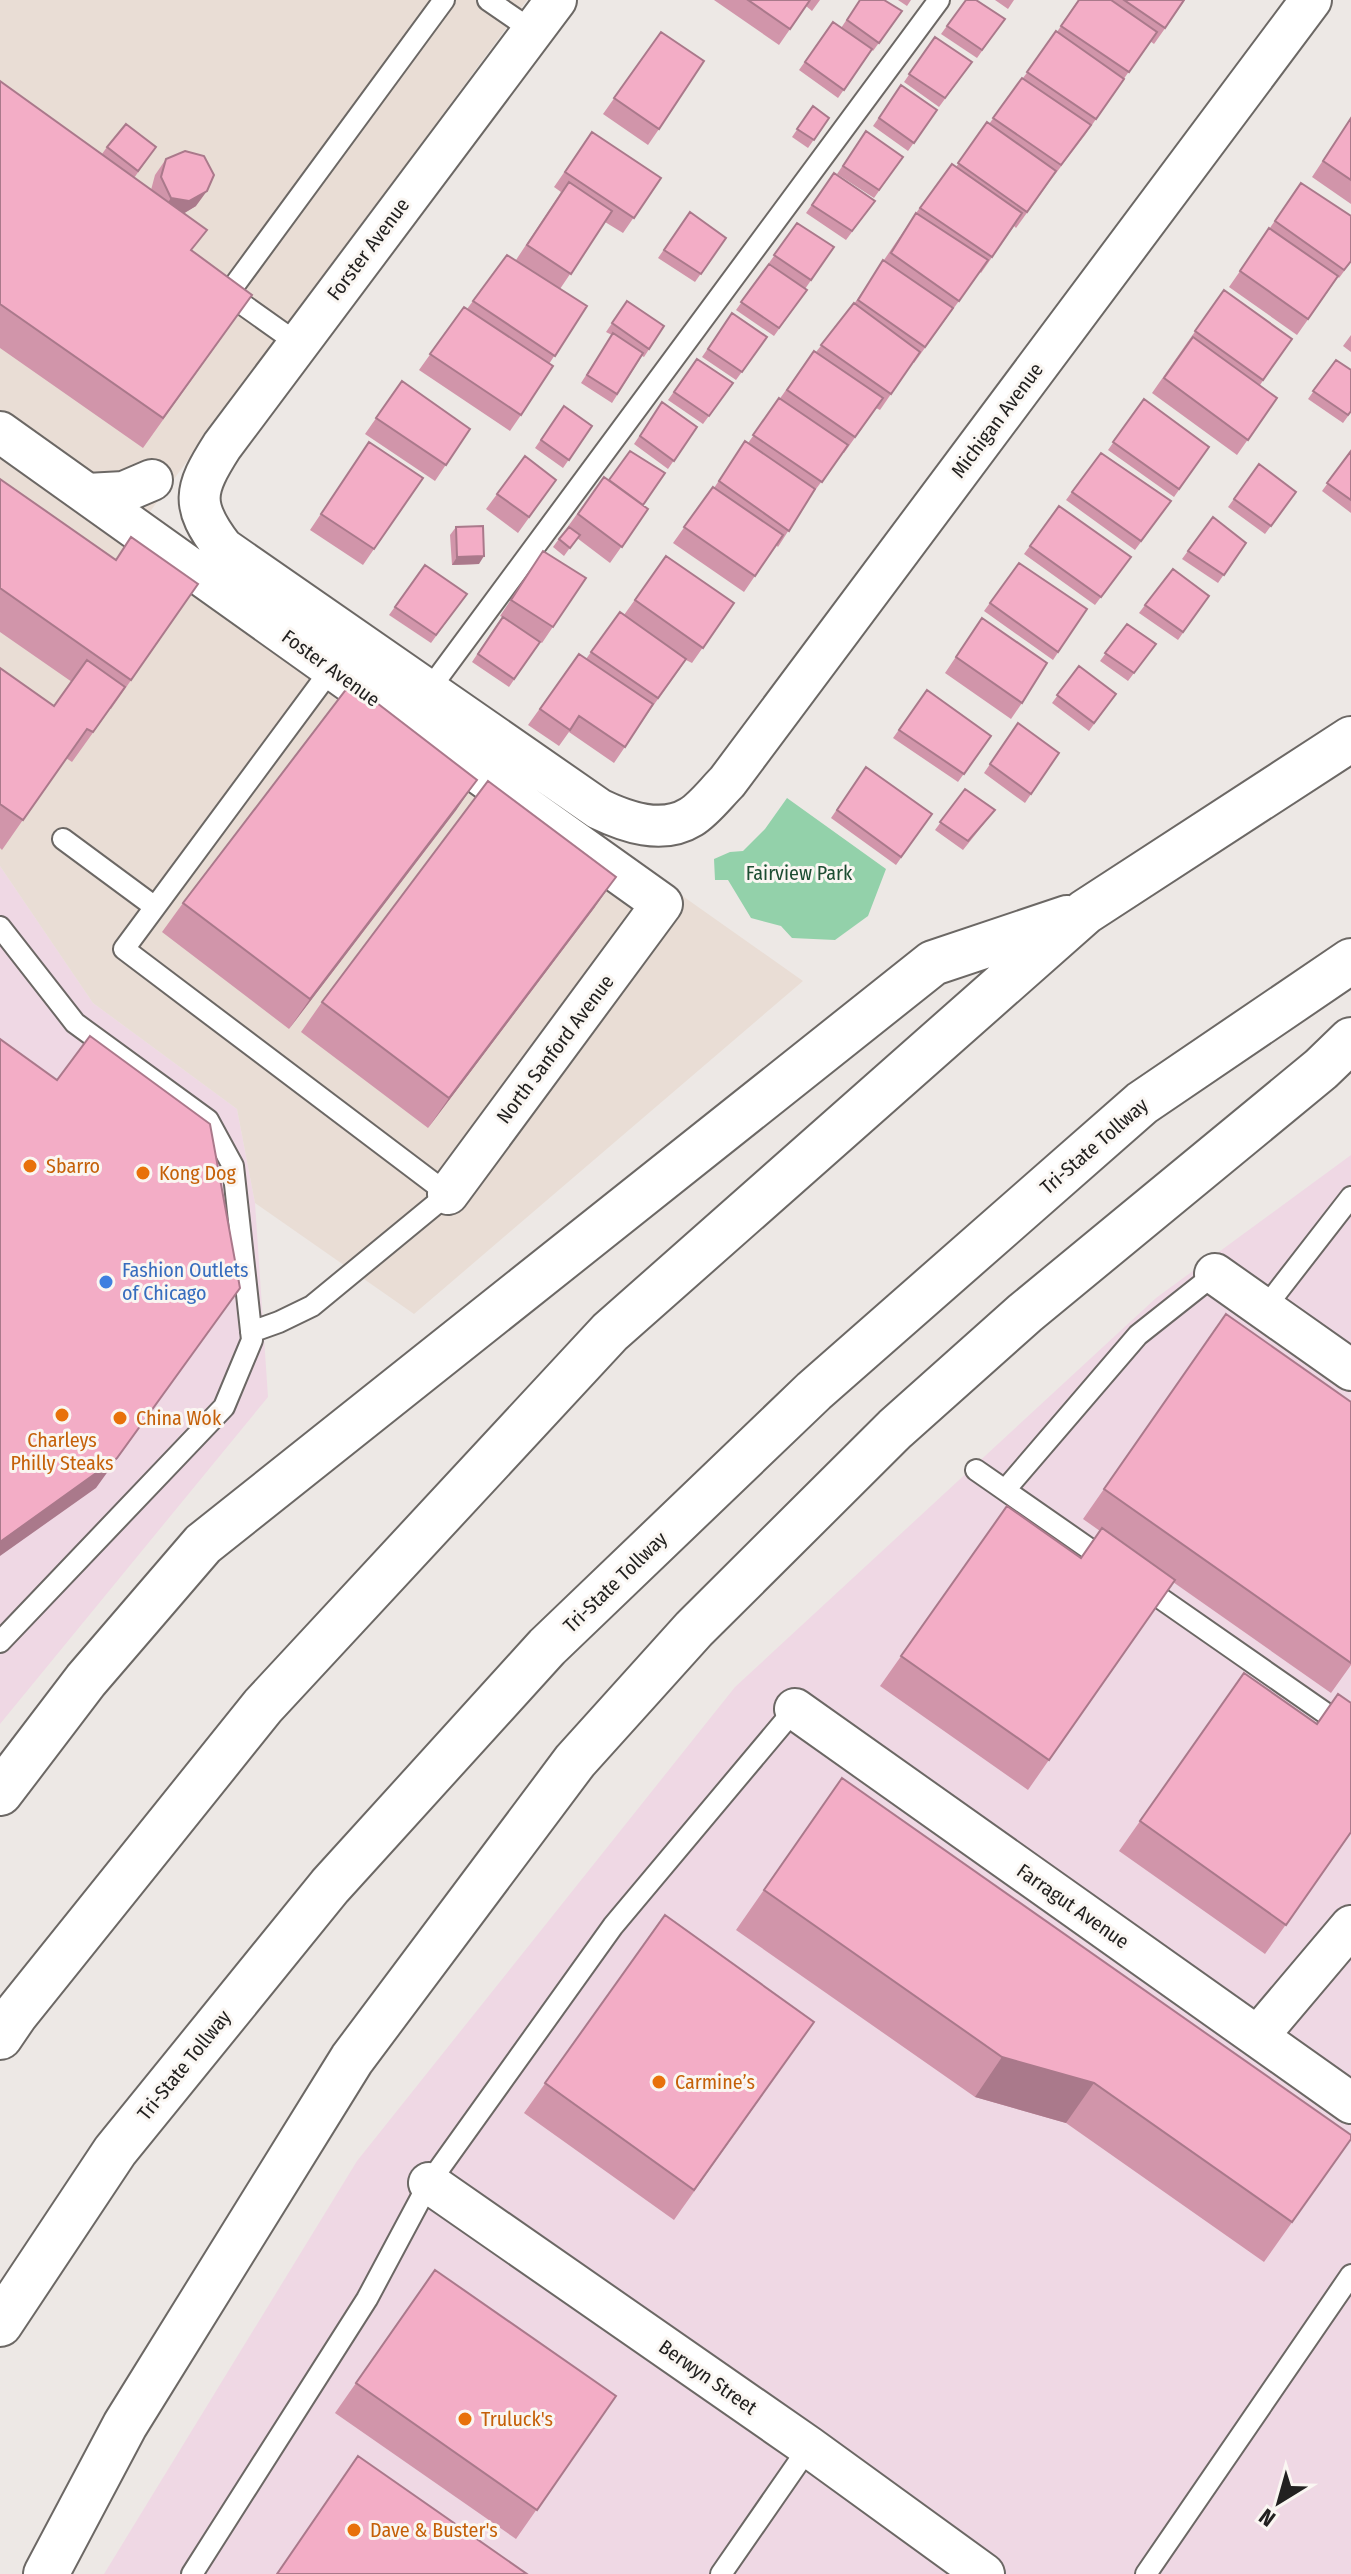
<svg xmlns="http://www.w3.org/2000/svg" width="1351" height="2574" font-family="'Fira Sans Condensed',sans-serif">
<rect width="100%" height="100%" fill="#ede8e5"/>
<path fill="#efd8e4" d="M0,866L93,1003L237,1109L255,1203L268,1397L0,1724Z
M1351,1155V2574H104L357,2161L735,1687L1156,1298Z"/>
<path fill="#e9ddd5" d="M0,0H527L146,517L803,981L414,1314L255,1203L237,1109L93,1003L0,866Z"/>
<path fill="#93d1aa" d="M787,798L886,869L868,916L835,940L792,938L781,926L751,918L728,880H715L714,859L730,852L743,851L765,829Z"/>
<g fill="none" stroke-linecap="round" stroke-linejoin="round">
<g stroke="#6c6865" stroke-width="24">
<path id="lane" d="M488,0L533,31
M297,343L228,294L444,0
M428,691L939,0
M63,839L155,907
M0,927L75,1023L208,1120L233,1166L252,1340L224,1407L0,1642
M1264,1309L1351,1197
M251,1332L279,1322L312,1306L448,1194L124,949L332,668
M976,1470L1111,1564
M1005,1490L1138,1335L1215,1274
M1140,1584L1351,1731
M192,2574L367,2299L429,2183L613,1926L795,1709
M721,2574L809,2447
M1146,2574L1351,2275"/>
</g>
<g stroke="#6c6865" stroke-width="44">
<path id="street" d="M556,0L222,446C194,490 190,505 223,548L599,809C626,822 662,835 691,817C704,809 716,793 727,782L1311,0
M0,432L662,904L448,1194
M87,494L124,492L152,480
M1215,1274L1351,1370
M795,1709L1351,2103
M1258,2036L1351,1926
M429,2183L809,2447L984,2574"/>
</g>
<g stroke="#6c6865" stroke-width="48">
<path id="highway" d="M0,1793L86,1680L203,1544L933,963L1067,918
M0,2037L15,2015L263,1706L610,1332L1085,912L1351,739
M0,2324L115,2151L330,1886L547,1647L814,1391L1142,1103L1351,961
M46,2574L125,2425L352,2059L575,1761L694,1629L895,1429L1025,1313L1321,1069L1351,1040"/>
</g>
<use href="#lane" stroke="#fff" stroke-width="20"/>
<use href="#street" stroke="#fff" stroke-width="40"/>
<use href="#highway" stroke="#fff" stroke-width="44"/>
</g>
<path fill="#d195aa" d="M714,0H820L812,11L806,6L779,45Z
M860,0L902,11L873,51L872,50L838,98L799,70L833,22L841,28Z
M898,0H911L907,6Z
M966,0L1005,19L977,58L941,34Z
M995,0H1014L1008,9Z
M1078,0H1185L1154,44L1150,41L1085,135L1050,181L1016,228L1014,226L981,273L980,272L914,363L913,362L880,410L876,408L844,453H843L810,497L778,547L776,545L744,592L673,543L713,487L714,488L745,441L748,443L814,351L816,352L854,304L916,213L952,164L956,167L987,122L989,124L1057,32Z
M661,32L659,129L648,145L603,114Z
M935,37L972,62L939,107L904,82Z
M0,81L102,154L107,147H156L134,178L151,190L155,175L166,159L196,206L184,213L192,251L252,295L143,448L0,348Z
M901,85L937,110L908,151L873,126Z
M813,106L829,118L808,148L792,137Z
M1351,118V204L1312,177Z
M866,131L903,157L874,198L837,174Z
M592,132L661,178L623,233L605,222L560,289L587,306L549,364L521,415L510,431L419,370L464,307L467,309L507,255L516,260L561,192L554,187Z
M834,173L875,201L846,240L806,213Z
M1301,183L1351,262L1339,278L1338,277L1297,335L1229,287Z
M690,212L726,238L695,282L658,258Z
M797,223L834,247L805,289L769,263Z
M769,264L807,290L774,336L736,310Z
M1224,290L1292,339L1260,385L1277,398L1237,455L1152,393Z
M627,301L664,326L644,357L642,356L612,403L581,383L612,335L606,332Z
M732,313L767,337L736,380L702,357Z
M1351,335V352L1343,346Z
M697,359L733,383L703,424L668,400Z
M1336,360L1351,412L1343,423L1308,399Z
M402,381L470,429L435,481L365,434Z
M1144,399L1209,447L1174,497L1108,450Z
M662,402L697,427L668,469L634,444Z
M564,406L592,426L563,468L535,448Z
M369,442L423,478L363,565L310,530Z
M1351,451V513L1322,491Z
M1101,453L1171,501L1135,550L1066,500Z
M525,456L556,480L518,533L486,509Z
M1259,464L1296,492L1265,534L1228,507Z
M604,477L648,509L610,563L577,538L564,556L553,547Z
M0,479L115,560L198,584L111,709H110L72,762L66,758L2,850L0,848V668L54,706L72,682L0,632Z
M1059,506L1131,557L1095,605L1024,554Z
M1213,517L1246,543L1218,583L1182,559Z
M456,527L479,564L452,565L450,535Z
M543,551L586,578L542,643L521,629L540,642L509,687L472,662L502,617L500,616Z
M666,556L734,603L692,663L686,660L648,713L614,763L569,732L559,746L528,725L579,654L586,659L620,612L624,615Z
M1019,563L1087,609L1053,660L984,611Z
M425,565L467,594L431,643L389,615Z
M1209,596L1178,640L1139,613L1145,605Z
M982,618L1022,703L1011,719L945,673Z
M1127,624L1156,644L1128,681L1100,661Z
M1079,666L1116,694L1089,731L1052,703Z
M927,690L991,736L958,782L893,738Z
M1018,723L1059,753L1025,803L984,773Z
M866,767L932,814L896,865L831,818Z
M965,789L995,810L963,850L935,830Z
M457,809L289,1029L162,932L183,903Z
M595,907L428,1128L301,1032L322,1002Z
M1226,1314L1351,1402V1665L1331,1693L1173,1582L1028,1790L880,1686L1007,1506L1081,1558L1100,1531L1083,1519Z
M1244,1673L1317,1724L1338,1694L1351,1833L1265,1954L1119,1851Z
M842,1778L1351,2139L1264,2262L1066,2123L975,2097L736,1930Z
M665,1915L814,2022L674,2220L524,2113Z
M435,2270L616,2396L516,2539L335,2413Z"/>
<path fill="#aa798b" d="M207,191L196,206L178,217L160,214L171,198Z
M484,556L479,564L452,565L457,557Z
M477,780L457,809L289,1029L310,999Z
M616,877L595,907L428,1128L449,1098Z
M219,1317L96,1488L0,1556V1542Z
M1002,2057L1094,2083L1066,2123L975,2097Z"/>
<path fill="#f3adc6" stroke="#aa798b" stroke-width="2" d="M748,0H810L790,29Z
M860,0H884L902,11L879,43L847,20Z
M966,0H976L1005,19L982,50L947,26Z
M1079,0H1111L1157,32L1129,72L1061,26Z
M1124,0H1184L1165,28Z
M833,22L872,49L844,90L805,62Z
M1056,31L1124,79L1096,119L1027,72Z
M661,32L704,61L659,129L614,98Z
M935,37L972,62L945,98L909,74Z
M1022,78L1091,125L1061,165L993,118Z
M0,81L207,230L191,250L252,295L163,418L0,304Z
M901,85L937,110L914,143L879,118Z
M813,106L829,118L814,140L797,129Z
M1351,118V180L1323,161Z
M987,122L1056,171L1027,212L958,163Z
M126,124L156,147L138,171L107,147Z
M866,131L903,157L879,190L843,166Z
M592,132L661,178L634,218L565,172Z
M185,151L204,156L214,175L207,191L189,201L171,198L161,177L166,159Z
M952,164L1022,213L992,257L920,208Z
M834,173L875,201L852,231L812,205Z
M569,182L612,211L571,274L527,245Z
M1301,183L1351,216V261L1344,270L1275,221Z
M690,212L726,238L701,274L664,250Z
M916,213L988,260L959,301L891,253Z
M797,223L834,247L811,280L774,255Z
M1269,228L1338,276L1308,319L1240,271Z
M507,255L587,306L555,356L473,301Z
M883,260L953,308L925,347L858,300Z
M769,264L807,290L779,328L741,302Z
M1224,290L1292,339L1263,380L1195,331Z
M627,301L664,326L649,349L612,323Z
M854,303L920,352L891,394L821,345Z
M464,307L553,366L521,415L430,354Z
M732,313L767,337L742,372L708,349Z
M613,333L643,353L617,394L587,375Z
M1193,337L1277,398L1248,440L1164,378Z
M814,351L883,398L855,437L787,390Z
M697,359L733,383L709,416L674,392Z
M1336,360L1351,370V411L1348,415L1313,391Z
M402,381L470,429L446,465L376,418Z
M779,398L848,445L822,482L753,435Z
M1144,399L1209,447L1179,489L1113,442Z
M662,402L697,427L674,461L640,436Z
M564,406L592,426L569,460L541,440Z
M745,441L815,489L789,531L719,481Z
M369,442L423,478L374,549L321,514Z
M630,451L665,473L643,505L609,480Z
M1351,451V500L1327,483Z
M1101,453L1171,501L1141,541L1072,492Z
M525,456L556,480L529,517L497,494Z
M1259,464L1296,492L1271,526L1234,499Z
M604,477L648,509L622,547L578,514Z
M0,479L116,560L131,537L198,584L131,680L0,588Z
M713,487L783,535L755,576L684,527Z
M1059,506L1131,557L1101,597L1030,546Z
M1213,517L1246,543L1224,575L1188,551Z
M483,526L484,556L457,557L456,527Z
M569,527L580,535L570,548L559,539Z
M543,551L586,578L553,627L511,600Z
M666,556L734,603L703,648L635,600Z
M1019,563L1087,609L1058,652L990,603Z
M425,565L467,594L436,635L395,607Z
M1173,569L1209,596L1183,632L1145,605Z
M620,612L686,659L658,698L591,652Z
M503,617L540,642L514,679L478,654Z
M982,618L1047,663L1022,703L956,657Z
M1127,624L1156,644L1134,673L1105,653Z
M579,654L653,704L625,747L579,716L570,730L540,709Z
M87,660L125,687L93,732L87,729L23,820L0,804V668L54,706Z
M1079,666L1116,694L1094,723L1057,695Z
M351,683L477,780L310,999L183,903Z
M927,690L991,736L964,774L899,730Z
M1018,723L1059,753L1031,794L990,764Z
M866,767L932,814L901,857L837,810Z
M488,781L616,877L449,1098L322,1002Z
M965,789L995,810L968,841L940,822Z
M90,1036L210,1124L240,1288L117,1458L0,1542V1039L57,1080Z
M1226,1314L1351,1402V1663L1104,1489Z
M1007,1506L1081,1558L1102,1528L1175,1580L1049,1760L901,1656Z
M1244,1673L1317,1724L1338,1694L1351,1703V1832L1286,1925L1140,1821Z
M842,1778L1351,2135V2139L1292,2222L1094,2083L1002,2057L764,1890Z
M665,1915L814,2022L694,2190L545,2083Z
M435,2270L616,2396L537,2510L356,2383Z
M358,2456L527,2574H277Z"/>
<g fill="#e8710a" stroke="#faf6f2" stroke-width="3">
<circle cx="30" cy="1166" r="8"/>
<circle cx="143" cy="1173" r="8"/>
<circle cx="62" cy="1415" r="8"/>
<circle cx="120" cy="1418" r="8"/>
<circle cx="659" cy="2082" r="8"/>
<circle cx="465" cy="2419" r="8"/>
<circle cx="354" cy="2530" r="8"/>
</g>
<circle fill="#3f7fe0" stroke="#faf6f2" stroke-width="3" cx="106" cy="1282" r="8"/>
<g text-anchor="middle" stroke-width="6" stroke-linejoin="round" paint-order="stroke">
<g font-size="20" fill="#222120" stroke="#faf6f2">
<text transform="translate(368 249) rotate(-53)" y="7">Forster Avenue</text>
<text transform="translate(997 420) rotate(-53)" y="7">Michigan Avenue</text>
<text transform="translate(331 668) rotate(36)" y="7">Foster Avenue</text>
<text transform="translate(555 1049) rotate(-53)" y="7">North Sanford Avenue</text>
<text transform="translate(1094 1146) rotate(-41)" y="7">Tri-State Tollway</text>
<text transform="translate(615 1582) rotate(-44)" y="7">Tri-State Tollway</text>
<text transform="translate(1073 1906) rotate(35)" y="7">Farragut Avenue</text>
<text transform="translate(184 2065) rotate(-51)" y="7">Tri-State Tollway</text>
<text transform="translate(708 2377) rotate(35)" y="7">Berwyn Street</text>
</g>
<g font-size="20" fill="#1c4d32" stroke="#faf6f2">
<text x="799" y="880">Fairview Park</text>
</g>
<g font-size="20" fill="#c56008" stroke="#faf6f2" text-anchor="start">
<text x="46" y="1173">Sbarro</text>
<text x="159" y="1180">Kong Dog</text>
<text x="136" y="1425">China Wok</text>
<text x="62" y="1447" text-anchor="middle">Charleys<tspan x="62" dy="23">Philly Steaks</tspan></text>
<text x="675" y="2089">Carmine’s</text>
<text x="481" y="2426">Truluck's</text>
<text x="370" y="2537">Dave &amp; Buster's</text>
</g>
<g font-size="20" fill="#366cbe" stroke="#faf6f2" text-anchor="start">
<text x="122" y="1277">Fashion Outlets<tspan x="122" dy="23">of Chicago</tspan></text>
</g>
</g>
<g transform="translate(1279 2502) rotate(217)" stroke="#faf6f2" stroke-width="6" paint-order="stroke">
<path d="M0-6L14 30L0 20L-14 30Z" fill="#222120"/>
<text y="-12" font-size="22" font-weight="bold" text-anchor="middle" fill="#222120">N</text>
</g>
</svg>
